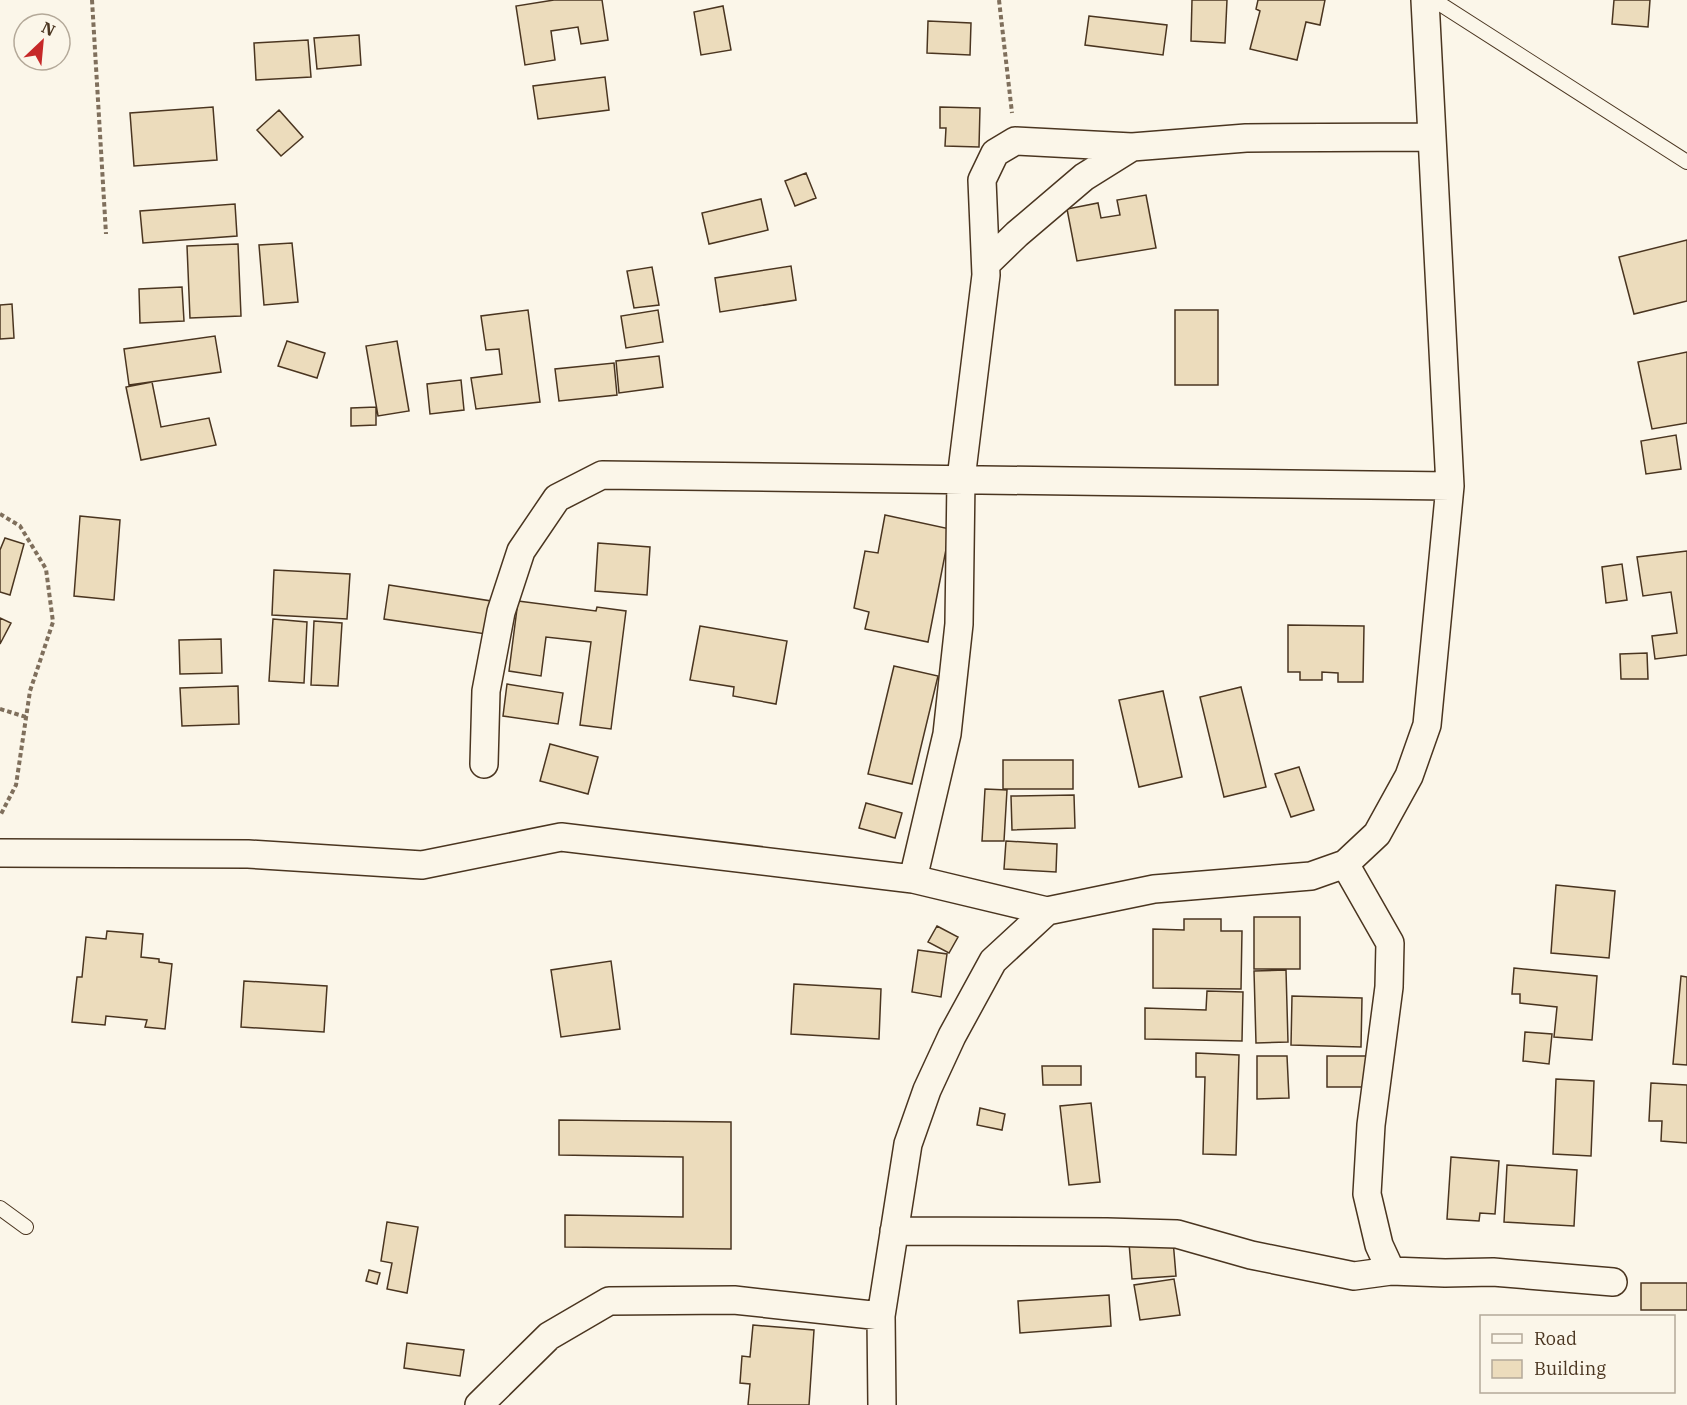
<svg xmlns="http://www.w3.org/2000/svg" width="1687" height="1405" font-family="'IBM Plex Serif',serif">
<rect width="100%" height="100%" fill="#fbf6e9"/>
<path fill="#ecdcbc" stroke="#4a3520" stroke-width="1.5" d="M554,0H602L608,40L581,44L578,27L551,31L555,60L525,65L516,6Z
M1192,0H1227L1225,43L1191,41Z
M1258,0H1325L1320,25L1306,22L1297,60L1250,49L1260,11L1256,9Z
M1614,0H1650L1648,27L1612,24Z
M723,6L731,50L701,55L694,12Z
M1089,16L1167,25L1163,55L1085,45Z
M928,21L971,23L970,55L927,53Z
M359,35L361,65L317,69L314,38Z
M308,40L311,77L256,80L254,43Z
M605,77L609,110L538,119L533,86Z
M213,107L217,160L134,166L130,113Z
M940,107L980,108L979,147L945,146L946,128H940Z
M279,110L303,137L281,156L257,130Z
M806,173L816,198L795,206L785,181Z
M1146,195L1156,248L1077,261L1067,209L1098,203L1101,218L1120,215L1117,200Z
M761,199L768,230L709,244L702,213Z
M235,204L237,236L143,243L140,211Z
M1687,240V301L1634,314L1619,257Z
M292,243L298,302L264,305L259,245Z
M238,244L241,316L190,318L187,246Z
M791,266L796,300L720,312L715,278Z
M652,267L659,305L634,308L627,271Z
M182,287L184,321L140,323L139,289Z
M12,304L14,338L0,339V305Z
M528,310L540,402L476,409L471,378L502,374L499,349L486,350L481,316Z
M658,310L663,342L626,348L621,316Z
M1175,310H1218V385H1175Z
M215,336L221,372L129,385L124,349Z
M287,341L325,353L317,378L278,366Z
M397,341L409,411L378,416L366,346Z
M1687,352V423L1652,429L1638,362Z
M659,356L663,387L619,393L616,361Z
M614,363L617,395L559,401L555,369Z
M461,380L464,410L430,414L427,384Z
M152,382L161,427L209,418L216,445L141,460L126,387Z
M376,407V425L351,426V408Z
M1676,435L1681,469L1646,474L1641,441Z
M885,515L950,529L928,642L865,629L869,612L854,608L865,551L878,553Z
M80,516L120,520L114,600L74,596Z
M5,538L24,544L10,595L0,592V550Z
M598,543L650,547L647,595L595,591Z
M1687,551V655L1655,659L1652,636L1677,633L1671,592L1643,596L1637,557Z
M1622,564L1627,600L1606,603L1602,567Z
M274,570L350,574L347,619L272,615Z
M389,585L491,601L486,634L384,619Z
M518,601L596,611L597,607L626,611L611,729L580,725L591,642L546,637L541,676L509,671Z
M0,618L11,623L0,644Z
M273,619L307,622L304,683L269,681Z
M314,621L342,623L338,686L311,685Z
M1288,625L1364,626L1363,682H1338V673L1322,672V680H1300V672H1288Z
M700,626L787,641L776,704L733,696L734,687L690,680Z
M221,639L222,673L180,674L179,640Z
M1647,653L1648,679H1621L1620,654Z
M894,666L938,676L912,784L868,774Z
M507,684L563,693L558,724L503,716Z
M238,686L239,724L182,726L180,688Z
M1241,687L1266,787L1224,797L1200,697Z
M1163,691L1182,777L1139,787L1119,700Z
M550,744L598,757L588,794L540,781Z
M1003,760H1073V789H1003Z
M1299,767L1314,810L1291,817L1275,774Z
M985,789L1007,790L1004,841H982Z
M1074,795L1075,828L1012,830L1011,796Z
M866,803L902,813L895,838L859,828Z
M1006,841L1057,844L1056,872L1004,869Z
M1556,885L1615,891L1609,958L1551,953Z
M1254,917H1300V969H1254Z
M1184,919H1221V931H1242L1241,989L1153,988V929L1184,930Z
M937,926L958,937L949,953L928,942Z
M107,931L143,934L141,957L159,959V962L172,964L165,1029L145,1027L147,1020L106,1016L105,1025L72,1022L77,977H82L86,937L106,939Z
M918,950L947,954L941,997L912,992Z
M611,961L620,1029L561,1037L551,970Z
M1514,968L1597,976L1592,1040L1554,1037L1557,1007L1520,1003V994H1512Z
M1286,970L1288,1042L1256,1043L1254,971Z
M1681,976L1687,977V1065L1673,1064Z
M244,981L327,986L324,1032L241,1027Z
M794,984L881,989L879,1039L791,1034Z
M1207,991L1243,992L1242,1041L1145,1039V1008L1206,1010Z
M1292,996L1362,998L1361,1047L1291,1045Z
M1525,1032L1552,1034L1549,1064L1523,1061Z
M1196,1053L1239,1055L1236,1155L1203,1154L1205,1077H1196Z
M1257,1056H1287L1289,1098L1257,1099Z
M1327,1056H1368V1087H1327Z
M1042,1066H1081V1085H1043Z
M1556,1079L1594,1081L1591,1156L1553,1154Z
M1651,1083L1687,1085V1143L1661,1141L1662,1121H1649Z
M1091,1103L1100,1182L1069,1185L1060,1106Z
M980,1108L1005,1114L1002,1130L977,1125Z
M559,1120L731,1122V1249L565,1247V1215L683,1217V1157L559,1155Z
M1451,1157L1499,1161L1495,1214L1480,1213L1479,1221L1447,1219Z
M1507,1165L1577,1170L1574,1226L1504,1222Z
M387,1222L418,1227L407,1293L387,1289L392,1263L381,1261Z
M1173,1240L1176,1276L1132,1279L1129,1243Z
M369,1270L380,1273L377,1284L366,1281Z
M1174,1279L1180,1315L1140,1320L1134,1285Z
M1641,1283H1687V1310H1641Z
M1109,1295L1111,1326L1020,1333L1018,1301Z
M753,1325L814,1330L809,1405H748L750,1384L740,1383L742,1356L750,1357Z
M407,1343L464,1350L460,1376L404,1368Z"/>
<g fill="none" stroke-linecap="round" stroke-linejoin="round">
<g stroke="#4a3520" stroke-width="16">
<path id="lane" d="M1434,0L1687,162
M0,1208L26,1227"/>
</g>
<g stroke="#4a3520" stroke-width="30">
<path id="street" d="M986,264L1017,234L1084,177L1132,147
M484,764L486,691L501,612L521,551L557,498L602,475L1450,486
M0,853L248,854L422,865L561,837L913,879L1047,911
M1345,864L1390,943L1389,987L1371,1125L1367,1194L1379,1245L1391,1271L1445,1273L1493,1272L1613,1282
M913,879L947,734L959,624L961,479L986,275L982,180L995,153L1015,141L1132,147L1246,138L1432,137
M894,1231L1107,1232L1177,1234L1251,1255L1354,1276L1391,1271
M479,1405L549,1336L609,1301L734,1300L881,1316
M882,1405L881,1316L908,1144L927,1090L952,1036L993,961L1047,911L1154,889L1311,876L1345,864L1377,834L1409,776L1427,725L1450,486L1425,0"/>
</g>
<path stroke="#7f6f5c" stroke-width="4" stroke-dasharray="4.5 3" stroke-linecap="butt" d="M92,0L106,234
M999,0L1012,113
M0,514L20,526L46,569L53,622L30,691L16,785L0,816
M0,709L26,717"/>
<use href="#lane" stroke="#fbf6e9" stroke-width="14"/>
<use href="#street" stroke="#fbf6e9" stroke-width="27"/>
</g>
<rect x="1480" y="1315" width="195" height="78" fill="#fbf6e9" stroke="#b4a999" stroke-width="1.5"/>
<rect x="1492" y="1334" width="30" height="9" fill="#fbf6e9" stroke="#b4a999" stroke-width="1.5"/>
<text x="1534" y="1345" font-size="18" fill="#4a3520">Road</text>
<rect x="1492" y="1360" width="30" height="18" fill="#ecdcbc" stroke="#b4a999" stroke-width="1.5"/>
<text x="1534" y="1375" font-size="18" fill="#4a3520">Building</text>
<g transform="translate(42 42) rotate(26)"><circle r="28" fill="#fbf6e9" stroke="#b4a999" stroke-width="1.5"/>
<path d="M0-4.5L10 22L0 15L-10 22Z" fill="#c62828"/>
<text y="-9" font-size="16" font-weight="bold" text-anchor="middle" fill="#4a3520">N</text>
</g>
</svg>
